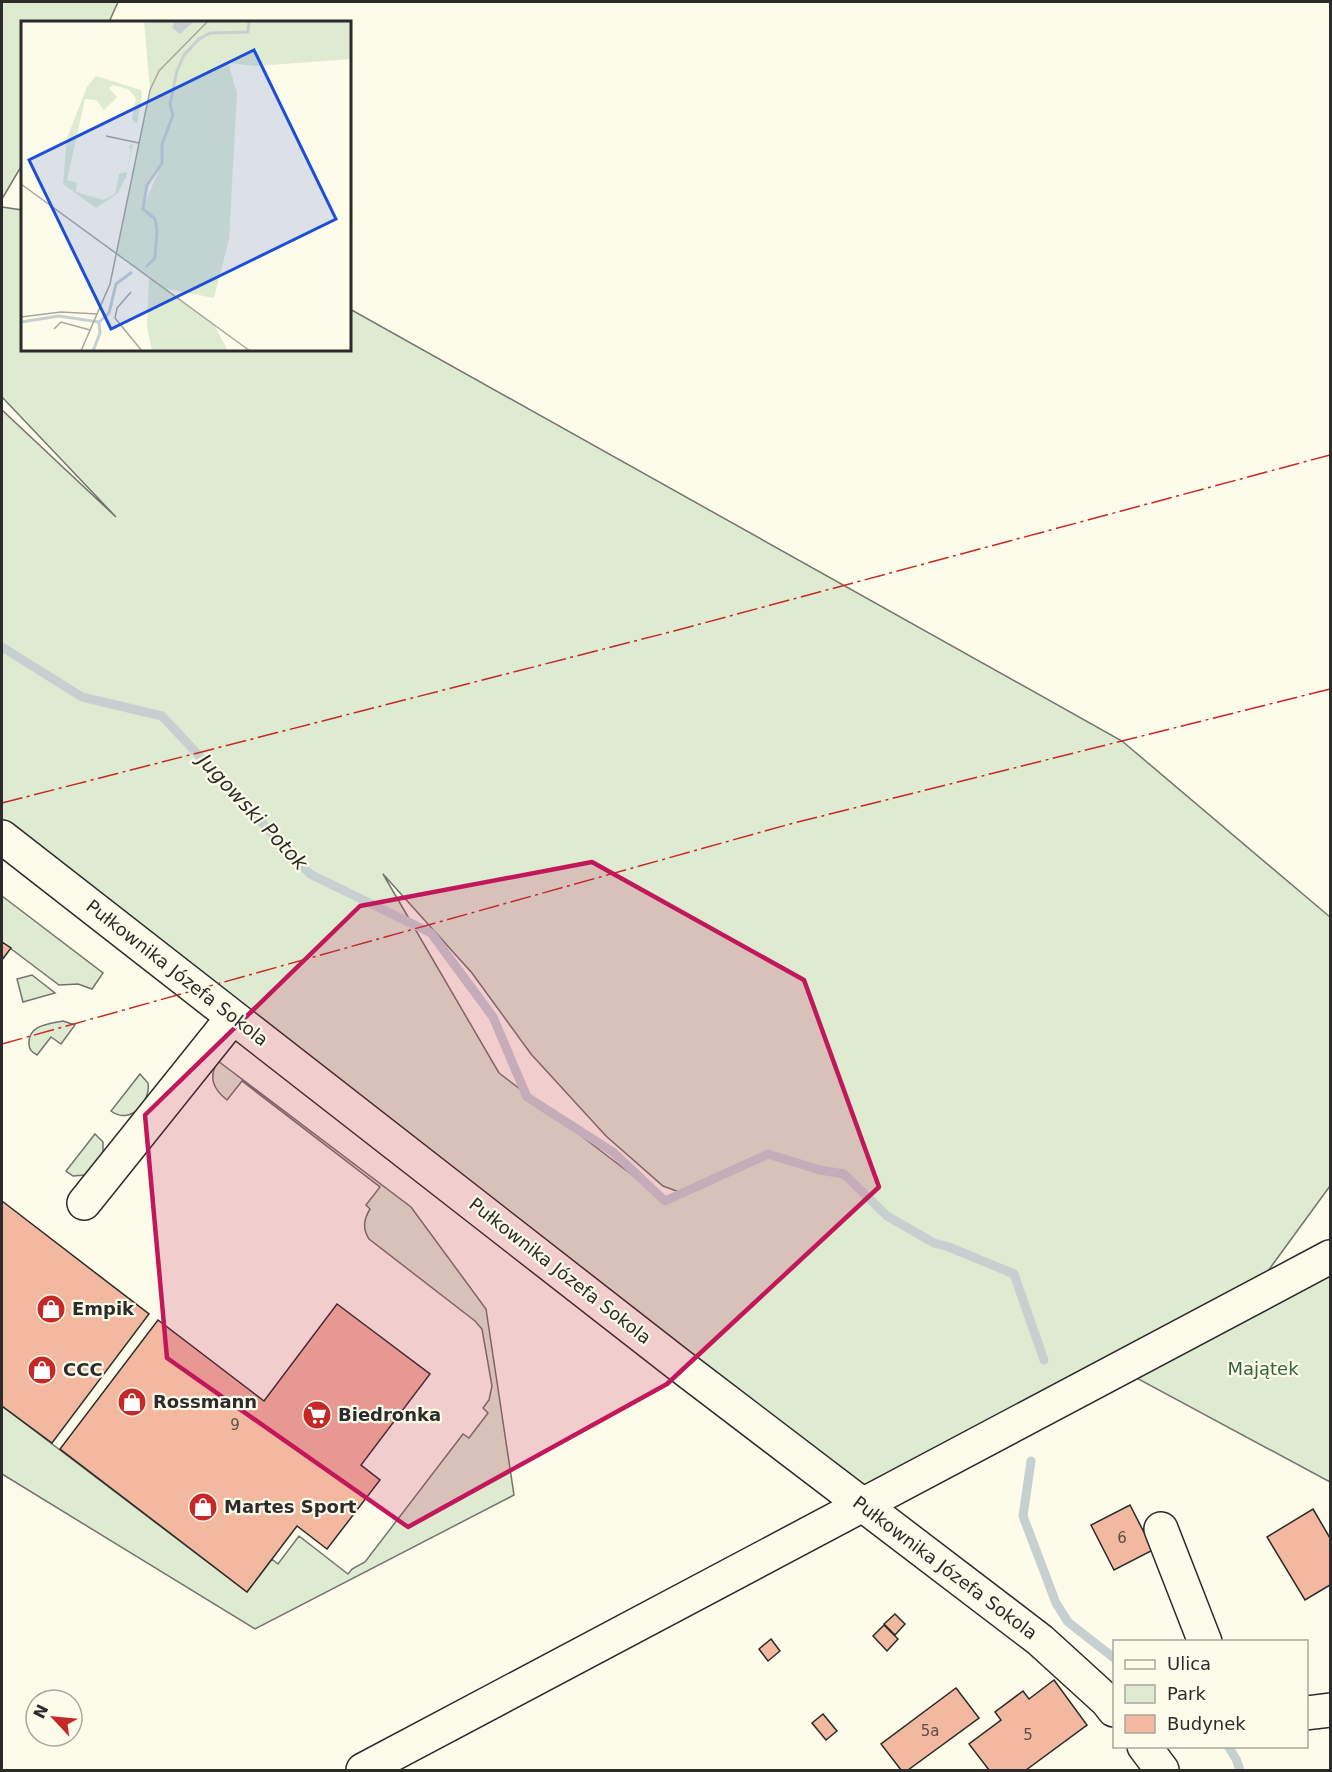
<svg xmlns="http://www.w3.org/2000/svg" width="1332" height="1772" font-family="'DejaVu Sans',sans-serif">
<rect width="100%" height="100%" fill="#fdfbea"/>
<path fill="#deebd1" stroke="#74746e" stroke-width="1.5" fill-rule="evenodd" d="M2,2H118L109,22H22V165L2,199Z
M2,207L22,210V350H350V309L1122,741L1330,917V1186L1246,1301L1330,1257V1482L1120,1369L862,1505L2,838V410L116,517L2,397ZM383,874L472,973L531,1054L606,1136L663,1186L682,1193L665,1200L499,1073Z
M2,896L103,973L92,989L78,984L59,985L2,942Z
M32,975L55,993L23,1002L17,979Z
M63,1021L75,1025L61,1044L51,1037L37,1055C32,1052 29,1050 29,1044C28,1025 48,1024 63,1021Z
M218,1061L411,1207L486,1309L514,1495L255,1629L2,1474V1406L247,1592L272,1559L278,1564L299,1536L348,1574L352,1569L365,1562L463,1434L469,1438L488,1413L483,1408L489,1400L492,1386L482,1329L475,1321L369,1239C362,1228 364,1219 370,1209L366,1205L380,1187L242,1081L227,1100C213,1089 208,1077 218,1061Z
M140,1074L148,1083C151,1101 131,1126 111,1111Z
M95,1134L103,1142V1155L85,1175L73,1176L66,1171Z"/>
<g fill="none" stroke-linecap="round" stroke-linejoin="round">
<path stroke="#c7d0d0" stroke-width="9" d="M2,647L82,697L162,716L310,874L431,933L493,1017L527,1097L613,1152L665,1201L768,1154L820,1170L844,1174L887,1216L934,1243L949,1247L1014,1274L1044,1360
M1031,1461L1023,1516L1056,1603L1068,1622L1114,1658
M1228,1746L1236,1759L1240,1770"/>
</g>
<path fill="#f2b8a0" stroke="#2b2b2b" stroke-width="1.5" d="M2,942L11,948L2,960Z
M2,1201L149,1314L52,1443L2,1406Z
M337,1304L430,1374L361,1465L380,1480L327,1549L297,1526L247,1592L60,1449L158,1320L264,1401Z
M1130,1505L1153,1550L1114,1570L1091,1525Z
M1313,1509L1330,1538V1585L1305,1600L1267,1537Z
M895,1614L905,1624L895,1635L884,1624Z
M884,1625L898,1639L887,1651L873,1636Z
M771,1639L780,1651L768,1661L759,1649Z
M1054,1680L1087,1725L1026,1770H989L969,1744L1001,1720L995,1712L1023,1691L1029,1699Z
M956,1688L979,1718L908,1770H901L881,1744Z
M823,1714L837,1731L826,1740L812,1723Z"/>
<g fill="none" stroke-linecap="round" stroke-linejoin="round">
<g stroke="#2b2b2b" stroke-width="36">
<path id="minor" d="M2,837L678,1364L1040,1640L1107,1701L1114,1710
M84,1203L233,1017
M1161,1529L1205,1642
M1306,1713L1330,1710
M1144,1746L1162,1770"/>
</g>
<g stroke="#2b2b2b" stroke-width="36">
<path id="major" d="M363,1770L1330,1257"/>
</g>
<use href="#minor" stroke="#fdfbea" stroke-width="33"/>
<use href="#major" stroke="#fdfbea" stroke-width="33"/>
<path stroke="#c62828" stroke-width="1.5" stroke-dasharray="21 4.5 3 4.5" stroke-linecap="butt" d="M2,803L674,631L1330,455
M2,1044L790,824L1330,689"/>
</g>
<path fill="#c2185b" fill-opacity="0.2" stroke="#c2185b" stroke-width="4.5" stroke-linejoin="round" d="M592,862L804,980L879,1187L667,1384L408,1527L167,1358L145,1115L360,906Z"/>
<defs>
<g id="shop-disc" transform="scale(1.5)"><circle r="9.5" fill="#c62828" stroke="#fdfbea"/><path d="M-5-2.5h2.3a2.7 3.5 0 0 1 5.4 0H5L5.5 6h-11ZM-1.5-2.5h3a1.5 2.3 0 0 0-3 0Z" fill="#fff"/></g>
<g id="supermarket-disc" transform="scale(1.5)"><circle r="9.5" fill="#c62828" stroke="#fdfbea"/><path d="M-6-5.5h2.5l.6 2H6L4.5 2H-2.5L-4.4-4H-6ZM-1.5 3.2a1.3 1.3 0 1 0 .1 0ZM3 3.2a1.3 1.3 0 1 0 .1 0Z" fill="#fff"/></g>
</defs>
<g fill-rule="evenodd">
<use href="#shop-disc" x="51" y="1309"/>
<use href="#shop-disc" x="42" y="1370"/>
<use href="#shop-disc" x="132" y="1402"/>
<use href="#supermarket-disc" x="317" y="1415"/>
<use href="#shop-disc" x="203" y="1507"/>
</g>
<g text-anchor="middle" stroke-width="4.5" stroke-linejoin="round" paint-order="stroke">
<g font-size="15" fill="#5d4e48">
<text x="235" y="1430">9</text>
<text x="1122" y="1543">6</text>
<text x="930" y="1736">5a</text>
<text x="1028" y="1740">5</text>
</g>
<g font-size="18" fill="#2b2b2b" stroke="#fdfbea">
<text transform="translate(177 973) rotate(38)" y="6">Pułkownika Józefa Sokola</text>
<text transform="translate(560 1271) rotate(38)" y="6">Pułkownika Józefa Sokola</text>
<text transform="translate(945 1568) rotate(37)" y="6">Pułkownika Józefa Sokola</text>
</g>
<g font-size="18" font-weight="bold" fill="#2b2b2b" stroke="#fdfbea" text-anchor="start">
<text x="72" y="1315">Empik</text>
<text x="63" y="1376">CCC</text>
<text x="153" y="1408">Rossmann</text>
<text x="338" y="1421">Biedronka</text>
<text x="224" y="1513">Martes Sport</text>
</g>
<g font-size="18" fill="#34623c" stroke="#fdfbea">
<text x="1263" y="1375">Majątek</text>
</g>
<g font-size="20" font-style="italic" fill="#2b2b2b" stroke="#fdfbea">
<text transform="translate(253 812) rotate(47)" y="7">Jugowski Potok</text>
</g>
</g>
<g transform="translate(21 21)">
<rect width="330" height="330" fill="#fdfbea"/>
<path d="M123,0H330V38L235,45L207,42L216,72L208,218L193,277L146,268L192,302L207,330H131L126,306L128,256L95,232L129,69ZM144,135L126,177L123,189L127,159ZM75,55L120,69L121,75L116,103L111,98L115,77L107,68L92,64L88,67L96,76L83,89L75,79L64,78L46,159L56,162L55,171L83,179L94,173L98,153L106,151L110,127L107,126L112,123L105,156L97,172L75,187L42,163L46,117L66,66Z" fill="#deebd1" fill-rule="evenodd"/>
<path d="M154,0H173L159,13L151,7Z" fill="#c7d0d0"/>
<path fill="none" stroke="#c7d0d0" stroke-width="3" d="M125,246L134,237L136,209L134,198L122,188L126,164L141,142V123L152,94L149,83L156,50L163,34L178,18L189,12L227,11L228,0M0,301L38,295L78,301L79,312L72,330M78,301L88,292L95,263L111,251"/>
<path fill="none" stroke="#a9a89e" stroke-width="1.5" d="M85,115L118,122M0,163L229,330M110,271L96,287L94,297L121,330M0,296L40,291L77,293M33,308L40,301L69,309M60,330L89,263L129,69L138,50L187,0"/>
<path fill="#1d4ed8" fill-opacity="0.15" stroke="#1d4ed8" stroke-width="3" d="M233,29L315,198L90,308L8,139Z"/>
<rect width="330" height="330" fill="none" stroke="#2b2b2b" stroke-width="3"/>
</g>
<rect width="1332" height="1772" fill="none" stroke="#2b2b2b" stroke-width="6"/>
<rect x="1113" y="1640" width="195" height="108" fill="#fdfbea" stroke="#a9a89e" stroke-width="1.5"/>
<rect x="1125" y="1660" width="30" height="9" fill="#fdfbea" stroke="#a9a89e" stroke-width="1.5"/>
<text x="1167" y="1670" font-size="18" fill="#2b2b2b">Ulica</text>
<rect x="1125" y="1685" width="30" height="18" fill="#deebd1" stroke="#a9a89e" stroke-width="1.5"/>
<text x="1167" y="1700" font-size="18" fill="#2b2b2b">Park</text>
<rect x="1125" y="1715" width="30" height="18" fill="#f2b8a0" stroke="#a9a89e" stroke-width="1.5"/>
<text x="1167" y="1730" font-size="18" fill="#2b2b2b">Budynek</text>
<g transform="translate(54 1718) rotate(296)"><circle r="28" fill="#fdfbea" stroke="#a9a89e" stroke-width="1.5"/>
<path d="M0-4.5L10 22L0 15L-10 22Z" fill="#c62828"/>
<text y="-9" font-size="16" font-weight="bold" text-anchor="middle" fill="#2b2b2b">N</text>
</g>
</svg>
